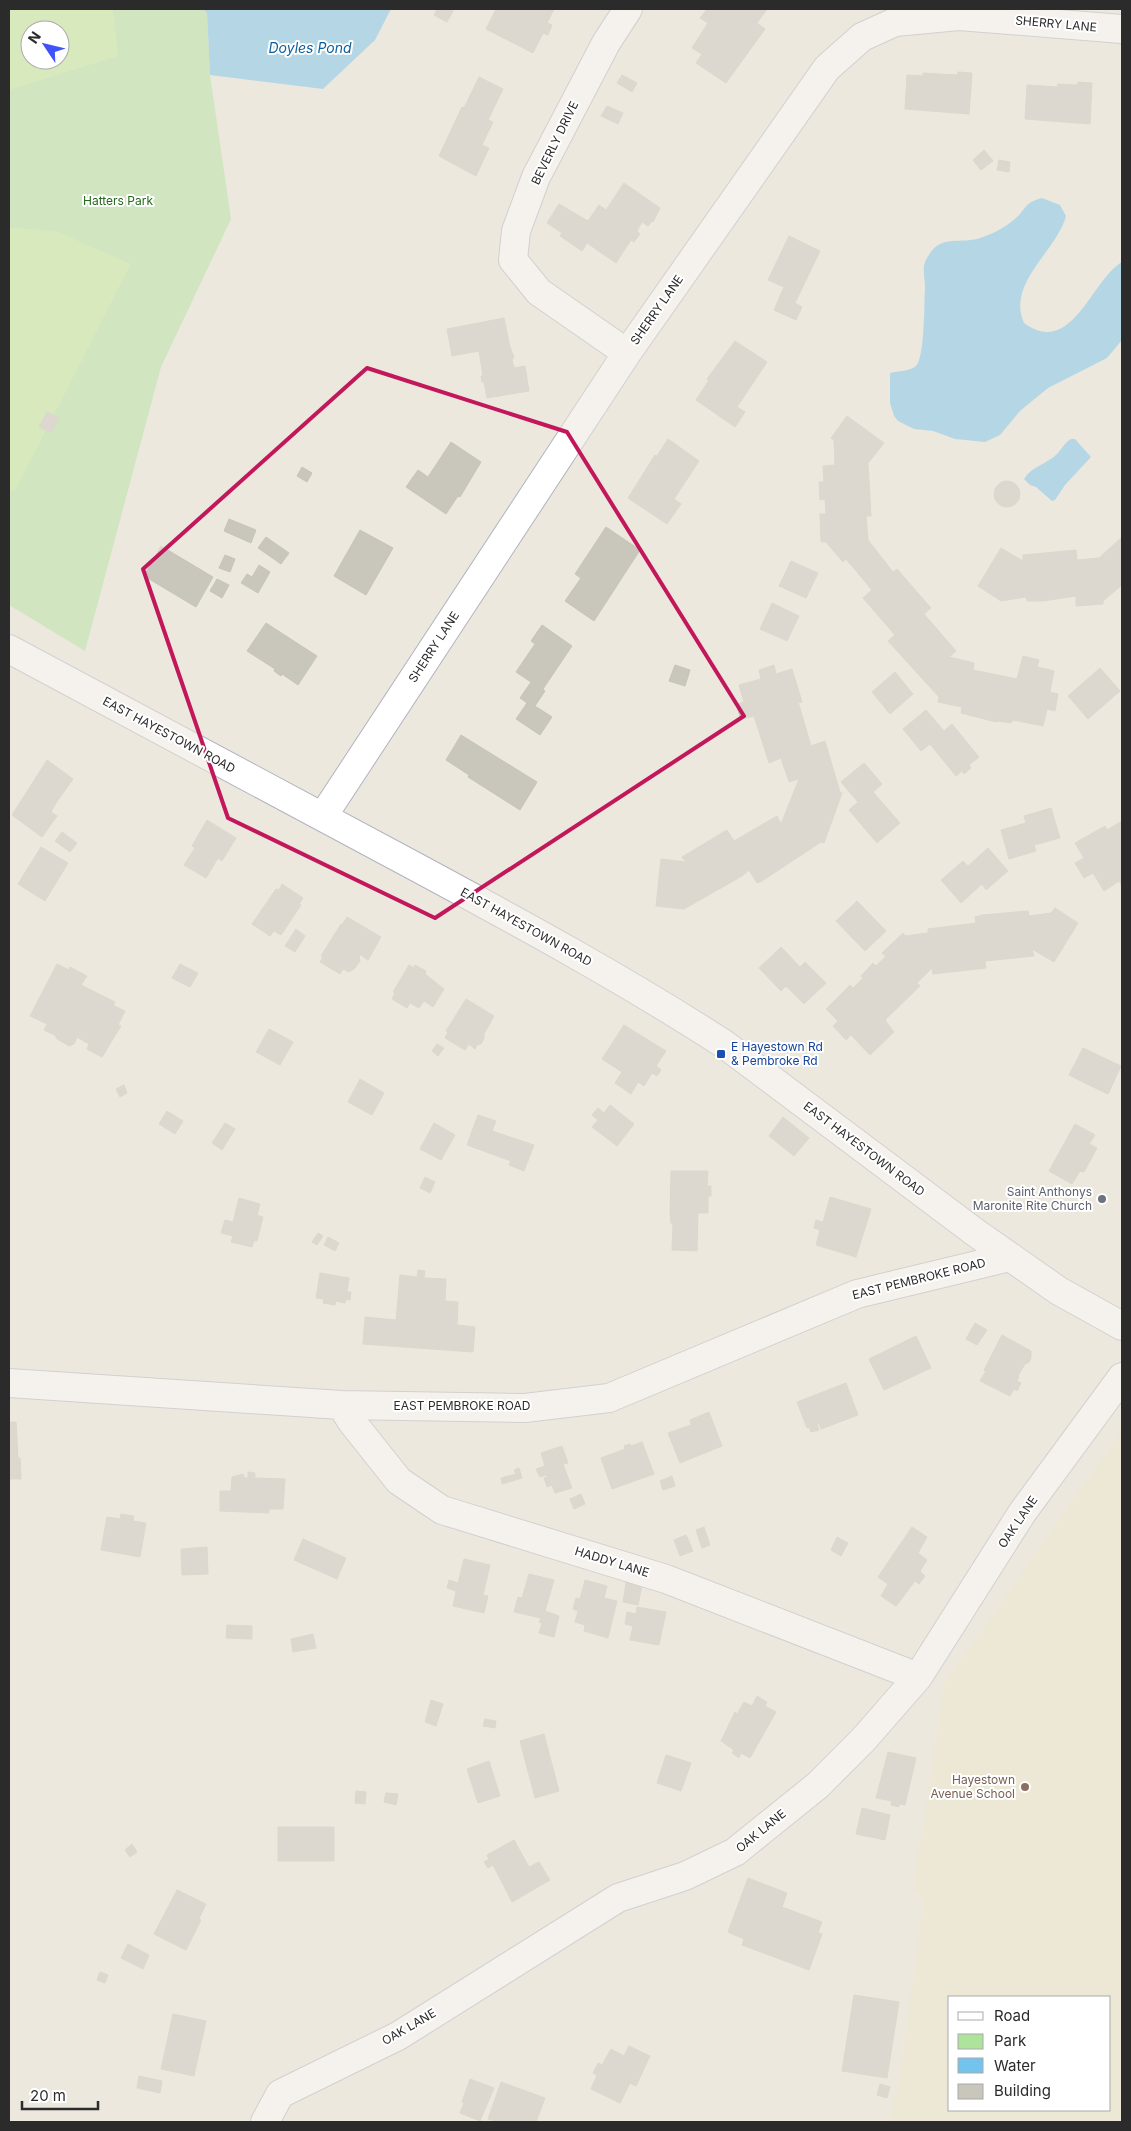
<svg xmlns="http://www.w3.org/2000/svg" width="1131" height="2131" font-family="Inter,sans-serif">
<rect width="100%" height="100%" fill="#ede8de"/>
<path fill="#eee6cd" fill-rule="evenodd" d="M1122,1430V2122H888L899,2082L924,1897L913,1890L944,1684ZM950,1997H1110V2110H950Z"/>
<path fill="#aee39b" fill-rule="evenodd" d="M9,9H203L207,13L210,75L231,219L161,367L85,651L9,605ZM30,30H60V60H30Z"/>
<path fill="#c0ea97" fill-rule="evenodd" d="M9,9H113L118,56L9,90ZM30,30H60V60H30Z
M9,227L58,232L131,264L16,489L9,492Z"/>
<path fill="#72c3ee" d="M203,9H391L375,40L323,89L210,75L207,13Z
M1042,198L1060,205L1066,216C1057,251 1006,283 1024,323C1072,358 1091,280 1122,262V340L1107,358L1048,388L1020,411L1000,435L985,442L955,439L933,431L914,429L898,421L894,416L890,403V373C898,371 910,371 916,366C925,357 924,302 925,287C925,277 921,267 927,258C941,232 959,246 983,237C996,233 1010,224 1019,215C1028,205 1027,202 1042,198Z
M1071,439H1075L1091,457L1065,485L1055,500L1052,501L1036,487L1030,485L1024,479C1032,466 1047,464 1057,454C1062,449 1064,443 1071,439Z"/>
<path fill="#c9c6bc" stroke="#c9c4b7" d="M437,9H448L453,11L447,22L434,15Z
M496,9H554L547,23L552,25L548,35L543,33L533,53L486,29Z
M707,9H767L757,23L765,29L726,83L696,63L702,54L692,48L708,23L700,18Z
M958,72L972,73L969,114L905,109L907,75L923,76V73L957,75Z
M622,75L637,83L632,92L617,83Z
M479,77L503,89L488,120L493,122L482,145L489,148L476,176L439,156L462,107L464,108Z
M1078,82L1092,83L1090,124L1025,119L1027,85L1057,87L1058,84L1077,85Z
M607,106L623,113L618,124L601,116Z
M984,150L993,161L981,170L973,160Z
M999,160L1010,162L1009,172L997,170Z
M624,183L660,208L653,222L652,221L648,226L642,222L637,231L640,234L634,242L631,240L616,263L587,243L582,251L560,236L562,233L547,223L559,204L588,221L599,205L606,210Z
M789,236L820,251L795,303L802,307L796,320L774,310L784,287L768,280Z
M504,318L510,347L514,357L512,360L514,368L525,366L529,391L487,398L484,382H482L481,376H483L479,351L452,356L447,329Z
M735,341L767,362L737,407L745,412L735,427L696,400L709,380L707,379Z
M47,412L59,418L51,433L39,427Z
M847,416L884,443L868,463L871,516H866L868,540L893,572L897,569L931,608L924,614L956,651L949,657L974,663L973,670L1017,679L1023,656L1039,660L1037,667L1054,671L1050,692L1058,694L1055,711L1047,709L1043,726L1013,720L1011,723L998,721L996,722L961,713L962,707L938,702L939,697L888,641L895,635L863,598L872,590L846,559L843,562L826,542H821L820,514H826L825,499L820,500L819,482H824L823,466L835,465L834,440L831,438Z
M668,439L699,461L674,499L681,504L667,524L628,498L655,455L657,456Z
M451,442L481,462L460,497L458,496L446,514L406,487L418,470L428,477Z
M302,467L312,473L307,482L297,476Z
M994 494a13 13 0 1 1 26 0a13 13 0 1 1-26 0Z
M229,519L256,530L251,543L224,531Z
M606,527L640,550L594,621L565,601L581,578L575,574Z
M360,530L393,548L366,595L334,576Z
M266,537L289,553L281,564L258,548Z
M1122,537V585L1103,601V604L1076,606V596L1043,601H1027L1026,597L1001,601L978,586L1001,548L1023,561V555L1076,550L1077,560L1099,558Z
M161,546L213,577L196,607L144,576Z
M225,555L235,559L230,572L219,568Z
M791,561L818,573L806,598L779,586Z
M259,565L270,572L258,593L241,583L247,574L252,577Z
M217,579L229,585L222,598L210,591Z
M772,603L799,616L787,641L760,629Z
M266,623L317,656L298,685L282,674L281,676L274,671L275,669L247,651Z
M542,625L572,646L543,689L545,691L535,706L552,717L540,735L516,719L527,703L520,698L531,682L516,672L535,644L531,641Z
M675,665L690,670L685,686L669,681Z
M774,665L776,674L792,669L802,702L798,703L799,705L811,746L825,741L840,792L842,793L824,843L821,842L762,881L757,883L749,870L742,876L684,909L656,906L661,859L686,862L682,857L727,830L734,841L777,816L781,824L799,779L789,782L781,758L769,763L754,716L741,719L736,705L744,702L739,685L761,679L759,670Z
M1100,668L1120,691L1088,719L1068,696Z
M895,672L913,694L890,714L872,692Z
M926,710L944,731L952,724L979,757L969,765L971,768L964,774L962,771L956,776L930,744L921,751L903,729Z
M461,735L537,782L520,810L468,777L469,775L446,760Z
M47,760L73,779L56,803L51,812L57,816L42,837L12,815Z
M864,763L882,784L873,792L900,823L877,843L849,810L858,802L841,782Z
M1051,808L1060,838L1034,845L1036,851L1009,859L1001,830L1026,823L1024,816Z
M207,820L236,838L222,861L218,858L206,878L184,865L195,848L192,846Z
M1122,821V886L1119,881L1104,891L1093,873L1084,878L1075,863L1084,858L1075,843L1105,826L1107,830Z
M62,832L77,843L70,852L55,841Z
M41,847L68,863L45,901L18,884Z
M988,848L1008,871L986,890L982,884L961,903L941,880L963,861L968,866Z
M282,884L303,898L299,904L301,905L281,935L274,931L270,936L252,924L276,889L279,890Z
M857,901L886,931L865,951L836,921Z
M1055,908L1078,923L1054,962L1032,949L1034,956L985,961L986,968L933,974L932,968L917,983L920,986L885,1020L894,1032L870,1055L851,1035L846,1040L833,1026L838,1021L826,1009L850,985L853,988L863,978L861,976L873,963L876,966L886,956L882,953L903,933L905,936L928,933V929L976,923L975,917L982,915L1028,911L1029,916L1051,913Z
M347,917L381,937L368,960L359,954L360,961L355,968L349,972L343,969L340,974L320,962L323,957L321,956L341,924L342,925Z
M296,929L305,936L295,952L285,946Z
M781,947L800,967L805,962L826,983L804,1004L786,986L781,991L759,968Z
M57,964L69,970L70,967L87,976L81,985L115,1002L113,1005L125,1011L118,1025L121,1026L102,1057L87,1049L89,1044L77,1037L74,1044L69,1046L57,1039L55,1035L44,1030L47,1024L30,1016Z
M180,964L198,973L190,987L172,978Z
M409,965L414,968L415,965L426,971L425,974L444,989L433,1007L424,1001L419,1008L410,1003L407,1008L392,999L395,993L393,992Z
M466,999L494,1016L484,1034V1038L481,1044L477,1045L475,1049L469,1044L465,1050L445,1038L448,1032L446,1031Z
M624,1025L666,1051L656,1066L661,1070L657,1076L652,1073L644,1086L638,1082L631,1094L615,1083L622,1072L602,1059Z
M269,1029L293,1042L280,1065L256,1052Z
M437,1044L444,1048L438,1056L432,1051Z
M1083,1048L1104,1058L1091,1086L1069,1075Z
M1104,1058L1121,1066L1108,1094L1091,1086Z
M360,1079L384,1093L372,1115L348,1102Z
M124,1085L127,1093L120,1097L116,1089Z
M610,1105L634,1124L617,1146L592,1127L598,1120L592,1115L598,1108L604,1113Z
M167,1111L183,1121L175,1134L159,1124Z
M478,1115L496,1121L492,1131L534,1145L524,1171L509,1165L511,1161L467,1145Z
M783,1117L809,1138L794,1156L769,1136Z
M225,1123L235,1129L222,1150L212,1143Z
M434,1123L455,1135L441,1160L420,1149Z
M1075,1124L1095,1135L1089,1144L1097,1148L1084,1172L1080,1171L1072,1184L1049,1171Z
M671,1171H708L707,1186H711V1196H708V1213H698L697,1251L672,1250L673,1224L671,1223L670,1212Z
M425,1177L435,1182L430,1193L420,1188Z
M830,1197L871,1209L856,1257L816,1245L820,1230L814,1228L816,1220L823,1222Z
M239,1198L260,1204L257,1215L263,1217L257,1241H254L252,1247L231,1242L233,1236L221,1233L225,1220L233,1222Z
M318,1233L323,1236L317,1245L312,1242Z
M328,1237L339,1243L335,1251L324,1245Z
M418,1270L425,1271L424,1278L446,1279L445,1301L458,1302L457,1325L475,1327L473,1352L363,1344L365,1317L396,1320L400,1275L417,1277Z
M320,1273L349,1278L347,1292H351L350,1300L346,1299L345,1303L336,1301L335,1305L323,1303L324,1299L316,1298Z
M975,1323L987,1330L977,1345L966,1339Z
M1002,1335L1031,1351V1358L1029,1362L1025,1364L1018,1376L1019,1377L1017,1381L1021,1383L1017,1391L1014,1389L1010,1396L980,1381L986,1371L984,1370Z
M916,1336L931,1368L884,1390L869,1359Z
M846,1383L858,1415L821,1429L819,1423L817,1424L819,1430L811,1432L809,1427L807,1428L797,1402Z
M709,1412L722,1446L680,1463L668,1433L691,1425L690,1420Z
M9,1422H16L18,1460H9Z
M642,1442L654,1474L612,1489L601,1458L625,1449L624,1446L630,1444L631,1446Z
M562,1446L568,1463L563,1464L572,1488L555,1493L552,1485L547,1487L544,1478L547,1477L546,1475L540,1477L536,1469L545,1466L541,1453Z
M20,1458L21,1479H9V1460Z
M519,1468L522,1478L502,1484L501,1478L516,1474L514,1470Z
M248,1472L255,1473V1478L285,1479L283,1509H269V1513L220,1511V1491H231L232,1477L243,1474L245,1478H248Z
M672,1476L675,1486L663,1490L660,1481Z
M581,1494L585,1504L574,1509L570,1499Z
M121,1514L134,1516L133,1521L146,1523L140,1557L101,1550L107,1517L120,1519Z
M704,1527L710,1545L702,1548L696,1530Z
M912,1527L927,1537L918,1553L927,1560L920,1571L925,1576L919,1584L915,1581L896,1606L881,1596L888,1584L878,1577Z
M686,1535L693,1551L680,1556L674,1540Z
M837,1537L848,1543L841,1556L831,1550Z
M303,1539L346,1558L337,1579L294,1560Z
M207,1547L208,1574L182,1575L181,1549Z
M464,1559L490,1565L483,1595L488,1596L484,1613L453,1606L456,1591L447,1588L449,1580L458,1583Z
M529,1574L554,1580L545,1611L559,1616L554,1637L539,1633L542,1623L539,1622L541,1618L514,1612L518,1597L522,1598Z
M627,1577L643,1580L638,1605L623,1602Z
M585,1580L607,1586L604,1598L617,1601L608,1638L584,1631L585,1625L575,1622L578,1611L573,1609L576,1598L580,1599Z
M637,1607L666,1612L659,1645L630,1640L633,1626L625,1624L627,1612L636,1614Z
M227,1625L252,1626V1639L226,1638Z
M313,1634L316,1648L293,1652L291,1639Z
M757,1696L767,1702L765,1706L776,1712L750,1758L741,1753L739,1758L732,1753L734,1750L721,1741L735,1712L737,1714L744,1702L752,1706Z
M431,1700L443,1704L436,1726L425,1722Z
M485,1719L496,1721L495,1728L483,1726Z
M544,1734L559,1791L535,1798L520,1741Z
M888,1752L916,1758L905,1805L899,1804V1807L891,1805L892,1801L876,1798Z
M666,1755L691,1763L681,1791L657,1783Z
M489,1761L500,1796L478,1803L467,1769Z
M356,1791L366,1792L365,1804L355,1803Z
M386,1793L398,1794L396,1805L384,1802Z
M862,1808L890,1815L885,1840L856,1834Z
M278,1827H334V1861H278Z
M514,1840L529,1867L539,1862L550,1880L512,1902L493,1865L488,1868L484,1862L489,1859L487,1855Z
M132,1844L137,1852L130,1857L125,1850Z
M748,1878L787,1893L782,1907L822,1922L818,1933L822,1934L809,1970L742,1945L744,1939L728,1932Z
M177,1890L206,1904L199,1919L201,1920L186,1950L154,1934Z
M128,1944L149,1955L143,1969L121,1958Z
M100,1972L108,1975L105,1983L97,1980Z
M854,1995L899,2002L887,2078L842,2071Z
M173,2014L206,2021L194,2076L161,2069Z
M629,2046L650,2056L636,2086L630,2083L620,2103L591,2089L597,2075L593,2073L598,2063L602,2065L611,2049L624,2056Z
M139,2076L162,2081L160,2093L137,2088Z
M470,2079L494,2088L480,2121L460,2113L464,2103L462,2102Z
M501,2082L545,2098L536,2122L523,2121V2122H498L488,2119Z
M880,2084L890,2087L887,2098L877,2095Z"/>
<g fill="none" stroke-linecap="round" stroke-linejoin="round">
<g stroke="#b1b3bf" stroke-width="30">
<path id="minor" d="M627,353L539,292L513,260L516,231L536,177L606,43L628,9
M9,649C145,723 282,795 418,868C522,924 625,980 724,1044L976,1233L1059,1291L1122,1326
M323,816L627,353L827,68L862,37L895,22L959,16L1122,29
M9,1383L341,1405L525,1408L609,1398L857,1294L1010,1257
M341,1405L352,1422L399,1481L442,1510L666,1579L918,1677
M265,2122L280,2094L398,2036L618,1898L685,1876L735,1852L818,1785L863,1740L918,1677L1022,1513L1122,1377"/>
</g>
<use href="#minor" stroke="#fff" stroke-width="28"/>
</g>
<path d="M0 0H1131V2131H0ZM367,368L567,432L744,716L435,918L228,818L143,569Z" fill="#ede8de" fill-opacity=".55" fill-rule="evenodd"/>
<path fill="none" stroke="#c2185b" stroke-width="4" stroke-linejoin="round" d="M367,368L567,432L744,716L435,918L228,818L143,569Z"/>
<rect fill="#1a4fb4" stroke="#fff" stroke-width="2" x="716" y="1049" width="10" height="10" rx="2.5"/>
<circle fill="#6b7280" stroke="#fff" stroke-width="2" cx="1102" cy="1199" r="5"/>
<circle fill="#8d6e63" stroke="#fff" stroke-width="2" cx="1025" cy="1787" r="5"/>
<g text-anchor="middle" stroke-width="4" stroke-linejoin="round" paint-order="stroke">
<g font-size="12" fill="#2b2b2b" stroke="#fff">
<text transform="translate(1056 24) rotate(5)" y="4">SHERRY LANE</text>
<text transform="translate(555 143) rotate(-64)" y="4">BEVERLY DRIVE</text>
<text transform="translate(657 310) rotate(-55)" y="4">SHERRY LANE</text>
<text transform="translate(434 647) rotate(-57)" y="4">SHERRY LANE</text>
<text transform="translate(169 735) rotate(28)" y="4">EAST HAYESTOWN ROAD</text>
<text transform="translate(526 927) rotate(29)" y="4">EAST HAYESTOWN ROAD</text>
<text transform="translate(864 1149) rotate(37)" y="4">EAST HAYESTOWN ROAD</text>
<text transform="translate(919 1279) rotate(-14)" y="4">EAST PEMBROKE ROAD</text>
<text x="462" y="1410">EAST PEMBROKE ROAD</text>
<text transform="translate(1018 1522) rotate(-56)" y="4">OAK LANE</text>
<text transform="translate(612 1562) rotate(17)" y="4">HADDY LANE</text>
<text transform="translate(761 1831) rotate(-39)" y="4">OAK LANE</text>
<text transform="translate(409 2027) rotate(-30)" y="4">OAK LANE</text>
</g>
<g font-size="12" fill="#25691b" stroke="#fff">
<text x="118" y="205">Hatters Park</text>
</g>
<g font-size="12" fill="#164399" stroke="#fff" text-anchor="start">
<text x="731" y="1051">E Hayestown Rd<tspan x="731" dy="14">&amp; Pembroke Rd</tspan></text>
</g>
<g font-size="12" fill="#5b616d" stroke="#fff" text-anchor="end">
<text x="1092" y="1196">Saint Anthonys<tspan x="1092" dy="14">Maronite Rite Church</tspan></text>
</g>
<g font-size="12" fill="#785e54" stroke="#fff" text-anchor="end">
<text x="1015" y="1784">Hayestown<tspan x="1015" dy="14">Avenue School</tspan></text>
</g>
<g font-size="14" font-style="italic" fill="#0e609c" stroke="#fff">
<text x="310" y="53">Doyles Pond</text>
</g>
</g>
<rect width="1131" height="2131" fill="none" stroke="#2b2b2b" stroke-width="20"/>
<rect x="948" y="1996" width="162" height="115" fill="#ffffff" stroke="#aaaaaa"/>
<rect x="958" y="2012" width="25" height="8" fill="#ffffff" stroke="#aaaaaa"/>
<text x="994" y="2021" font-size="15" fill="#2b2b2b">Road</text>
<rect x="958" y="2034" width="25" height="15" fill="#aee39b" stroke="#aaaaaa"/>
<text x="994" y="2046" font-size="15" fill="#2b2b2b">Park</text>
<rect x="958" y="2058" width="25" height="15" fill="#72c3ee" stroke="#aaaaaa"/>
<text x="994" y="2071" font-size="15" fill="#2b2b2b">Water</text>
<rect x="958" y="2084" width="25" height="15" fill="#c9c6bc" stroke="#aaaaaa"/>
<text x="994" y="2096" font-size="15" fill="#2b2b2b">Building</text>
<g transform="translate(45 45) rotate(305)"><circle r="24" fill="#ffffff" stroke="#aaaaaa"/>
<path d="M0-4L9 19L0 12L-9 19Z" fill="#3f53f9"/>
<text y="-8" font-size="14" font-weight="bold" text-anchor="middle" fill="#2b2b2b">N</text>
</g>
<path d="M22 2101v8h76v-8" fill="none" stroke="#2b2b2b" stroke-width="2.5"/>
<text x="30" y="2101" font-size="15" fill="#2b2b2b" stroke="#ffffff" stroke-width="4" paint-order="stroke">20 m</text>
</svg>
